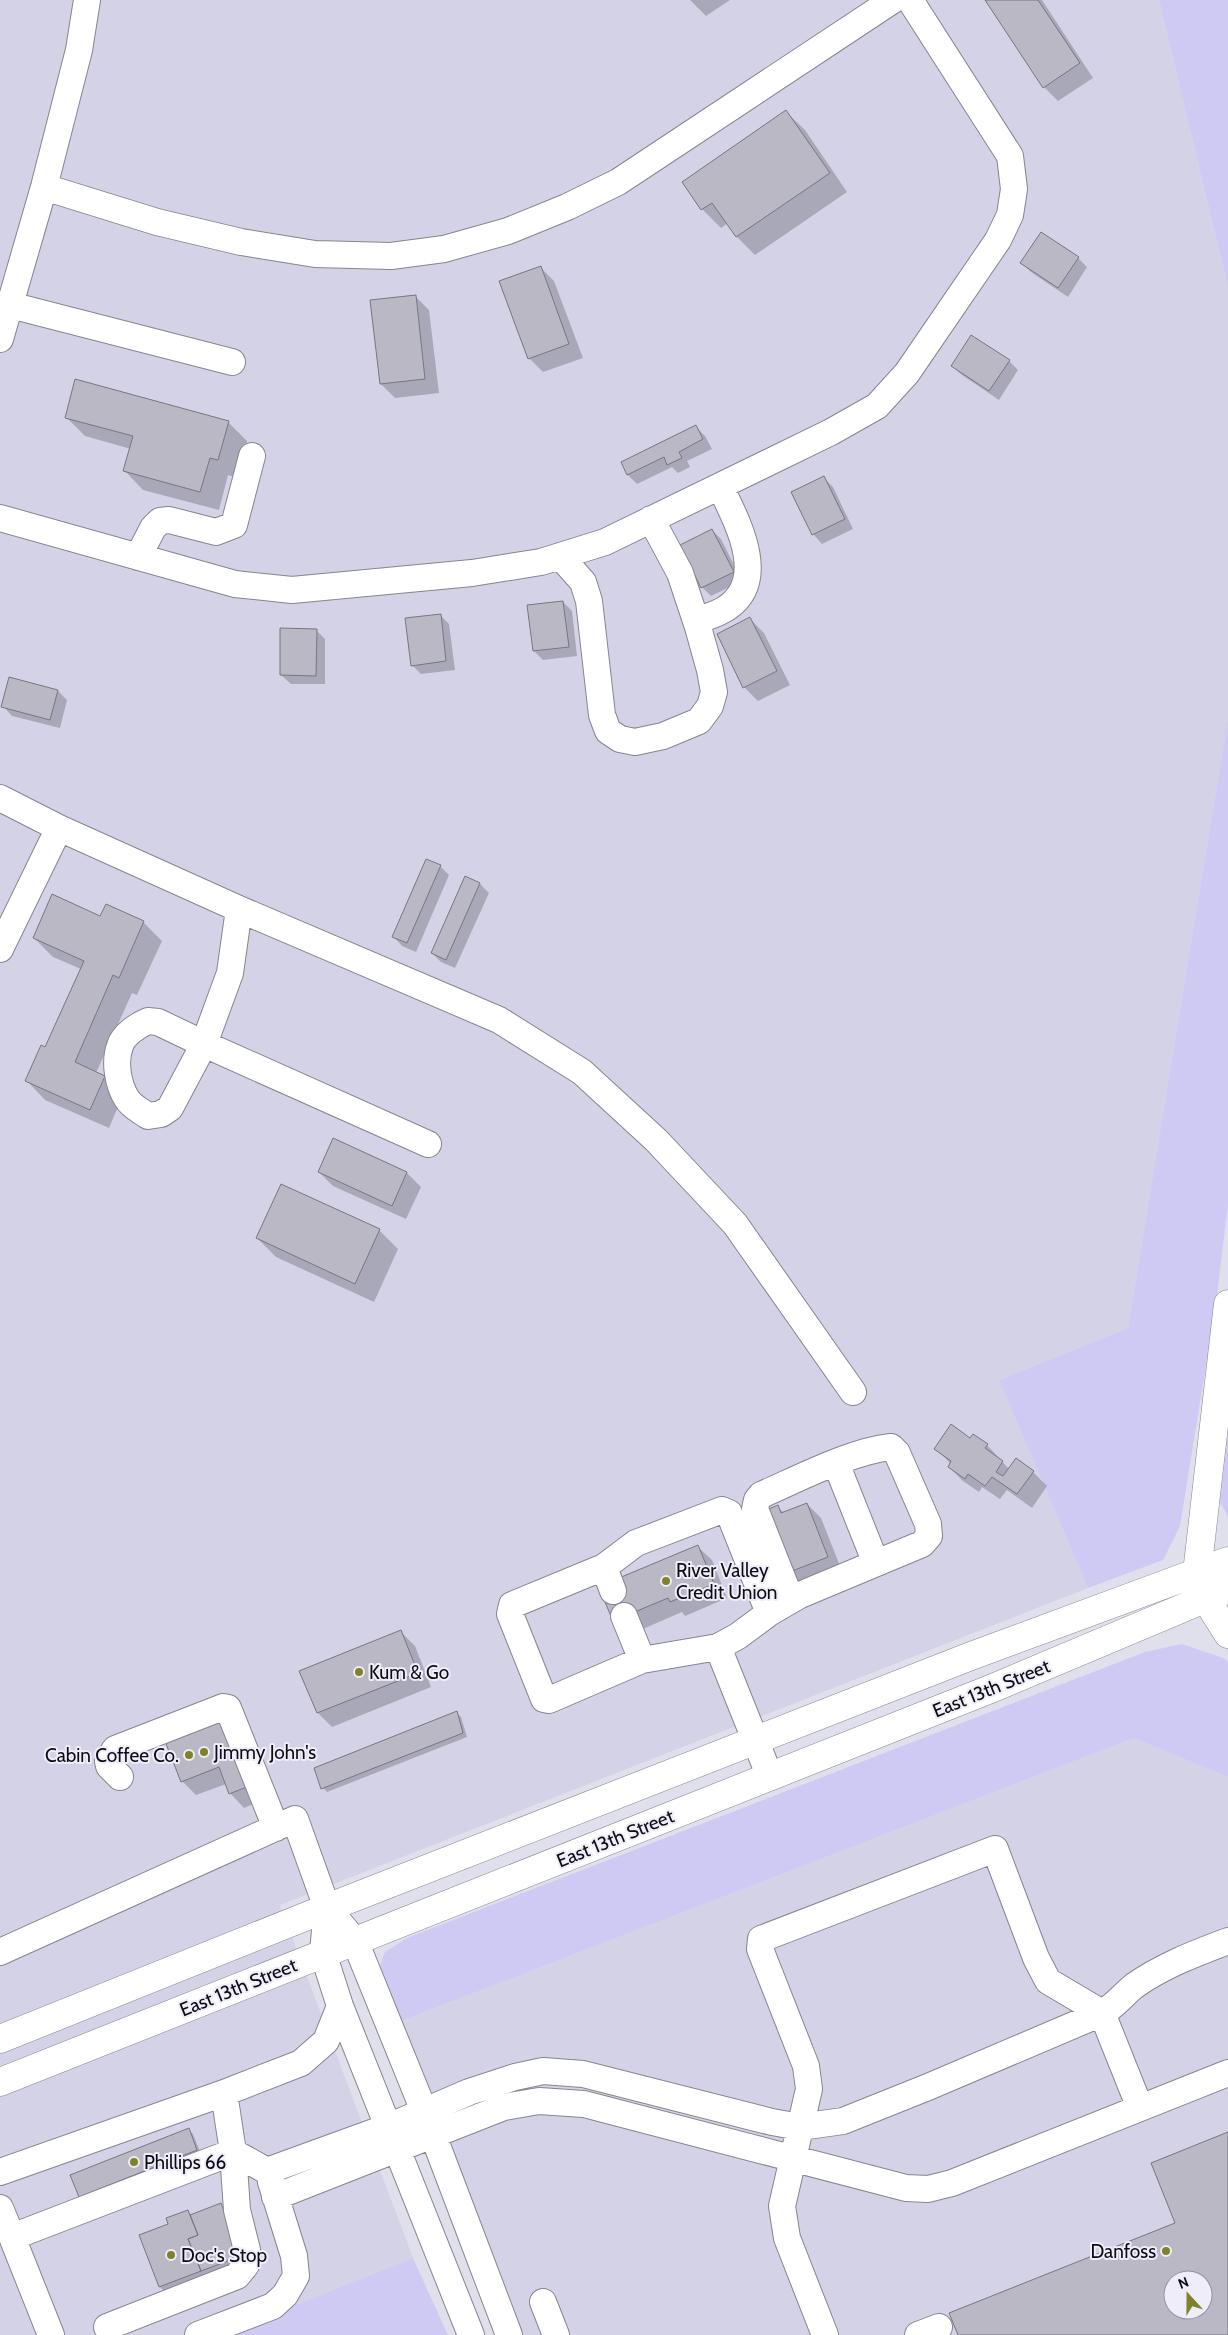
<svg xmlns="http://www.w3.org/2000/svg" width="1228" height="2335" font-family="Cabin,sans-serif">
<rect width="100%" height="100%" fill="#e0dfec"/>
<path fill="#d4d2e6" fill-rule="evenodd" d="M0,0H1159L1228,287V718L1128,1328L999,1380L1088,1588L280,1905L413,2258L221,2335H0Z
M1134,1738L1228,1777V2335H522L396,2023ZM1173,2280H1203V2310H1173Z"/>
<path fill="#cecaf3" d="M1159,0H1228V287Z
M1228,718V1204L1216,1303L1180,1526L1163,1560L1088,1588L999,1380L1128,1328Z
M1228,1432V1517L1220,1502Z
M1182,1644L1223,1658L1228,1662V1777L1134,1738L396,2023L378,1971L385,1952L407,1938L1145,1652Z
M413,2258L448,2335H221Z"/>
<path fill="#0003" d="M690,0H730L706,16Z
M987,0H1042L1093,78L1058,101L1044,87Z
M786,112L805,130L847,192L755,255L737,237L728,223L721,228L702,209L684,183Z
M1078,258L1087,267L1068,297L1031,272L1022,263Z
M540,267L554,281L583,358L543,372L529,358Z
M415,296L429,310L439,393L395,398L381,384Z
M1009,361L1018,370L999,400L962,375L952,366Z
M66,417L228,422L247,441L237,478L228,475L219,510L143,490L125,471L131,449L85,436Z
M696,427L705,436L712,449L687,461L690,467L678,473L672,467L637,484L628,475L622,462Z
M824,478L833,487L853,529L822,544L813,534Z
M712,530L721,539L742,581L711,596L702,587Z
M563,602L572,611L577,656L543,660L534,651Z
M440,615L449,624L455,670L421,674L412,665Z
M750,619L764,633L790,685L758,701L744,687Z
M316,630L325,639V684H291L281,675Z
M10,678L58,691L67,700L60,728L12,716L3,706Z
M440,866L449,875L416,952L402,946L393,936Z
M466,878L480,884L489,893L455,968L441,962L432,953Z
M101,918L143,922L162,941L137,995L132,993L96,1073L104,1077L123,1095L109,1128L45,1100L27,1081L46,1048L81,969L53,957L34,938Z
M319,1172L407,1173L421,1187L406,1219L333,1186Z
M379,1230L398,1249L374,1302L276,1257L257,1238Z
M970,1440L987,1445L1009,1469L1033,1472L1047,1486L1032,1508L1007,1490L1000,1499L982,1487L979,1492L963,1481L949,1467L951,1464L935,1448Z
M807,1504L821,1518L842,1571L802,1586L788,1572L778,1507L784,1513Z
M697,1546L712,1560L727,1598L685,1616L682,1612L629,1635L614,1621Z
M401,1632L415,1646L431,1687L332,1727L318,1713L301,1671Z
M457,1713L461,1717L467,1737L327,1792L323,1788Z
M219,1717L266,1799L244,1808L230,1793L226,1784L196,1795L182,1781Z
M188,2130L193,2134L201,2154L84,2200L80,2196Z
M220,2205L235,2219L254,2270L174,2301L160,2287L170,2225L188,2211L192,2216Z"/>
<path fill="#b9b8c4" stroke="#777681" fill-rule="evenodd" d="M985,0H1038L1080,63L1043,88Z
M786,110L830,173L736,237L712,203L701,210L682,182Z
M1041,232L1079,257L1058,288L1020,263Z
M541,266L569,344L528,359L499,281Z
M416,295L425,379L380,384L370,300Z
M971,335L1010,360L989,391L951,366Z
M75,379L229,421L218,460L210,458L200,492L123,471L133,436L65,418Z
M696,425L703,439L679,452L682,458L667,465L664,457L627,475L621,462Z
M824,476L845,519L812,535L791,492Z
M712,529L734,572L701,588L680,545Z
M563,601L569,647L533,651L527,605Z
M441,614L446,661L411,666L405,618Z
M750,617L777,671L743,688L717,634Z
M280,628L317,629L316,676L280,675Z
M9,677L58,690L50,720L1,707Z
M426,859L441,865L407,943L392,937Z
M465,876L480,883L446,960L431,953Z
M52,894L100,916L106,904L144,921L119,978L113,975L75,1062L105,1076L90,1110L25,1081L41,1045L45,1047L84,961L33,938Z
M333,1138L407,1172L392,1206L318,1172Z
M281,1184L380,1229L355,1284L256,1238Z
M951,1424L970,1438L973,1434L988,1444L985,1448L1003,1461L996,1472L1003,1476L1016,1458L1034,1471L1017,1494L992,1477L985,1486L968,1474L965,1479L948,1467L951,1461L934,1449Z
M807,1503L828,1557L787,1573L762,1512L778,1505L781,1513Z
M698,1545L714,1584L670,1602L668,1598L613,1621L602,1595L619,1578Z
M401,1630L418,1673L317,1713L299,1671Z
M457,1711L463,1733L321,1789L314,1768Z
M219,1715L252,1785L229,1794L219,1767L181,1782L163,1736Z
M189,2128L197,2150L79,2197L70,2175Z
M1228,2132V2335H958L949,2313L1175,2223L1151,2163ZM1173,2280H1203V2310H1173Z
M221,2203L241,2256L201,2271L188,2239L198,2235L190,2215Z
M188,2210L198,2235L188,2239L201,2271L159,2287L139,2235L168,2224L166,2218Z"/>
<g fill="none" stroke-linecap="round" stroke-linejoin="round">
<g stroke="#868590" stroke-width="28">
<path id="minor" d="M44,187L157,222L241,242L315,254L391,256L444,249L508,231L567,207L618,182L893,0
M10,305L232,362
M0,339L44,187L79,50L87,0
M0,518L235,584L292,590L472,573L541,562L605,542L831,432L877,406L907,373L998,240L1010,215L1014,189L1010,156L910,0
M560,556L583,582L589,601L602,715L608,731L620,739L635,742L663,736L699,721L710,706L714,692L710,670L698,627L680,573L651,519
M138,557L153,528L160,521L169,520L216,532L234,525L252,456
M696,621C706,617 719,614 728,607C769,578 736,520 720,486
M0,798L59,828L239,909L499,1020L582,1072L656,1140L735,1224L853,1392
M239,909L230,973L204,1044L428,1144
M0,949L59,828
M148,1021L158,1022L204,1044L170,1108L161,1114L148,1116C141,1111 131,1106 127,1099C118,1085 114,1062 120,1046C123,1035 138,1025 148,1021Z
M836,1463L875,1561
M604,1567L613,1591
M769,1613L729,1513L722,1510L636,1543L604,1567L512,1605L510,1614L544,1699L549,1700L642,1660L718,1647L738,1636L769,1613L800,1595L922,1544L929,1536L928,1524L897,1453L891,1447C851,1451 798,1479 761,1495L757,1500L755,1509L791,1600
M624,1616L642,1660
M718,1647L770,1777
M120,1777L109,1766L108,1761L115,1749L223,1707L228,1708L276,1828
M327,1908L323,1953L340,2006L471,2335
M0,1952L295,1819L327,1908L355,1941L424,2111L509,2335
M0,2172L224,2093L301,2063L326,2041L340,2006
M275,2197L504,2107L539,2101L584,2104L906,2188L928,2189L952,2183L1228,2073
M0,2208L12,2237L233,2152L267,2171L388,2127L469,2092L515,2077L543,2071L583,2074L772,2122L800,2127L843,2121L928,2087L1102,2013C1115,2006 1123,1995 1134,1986C1162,1966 1196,1953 1228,1941
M12,2237L51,2335
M543,2302L556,2335
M107,2327L237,2276L246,2265L247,2250L237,2210L233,2152L224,2093
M198,2335L273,2306L285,2295L296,2276L294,2256L271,2182
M825,2335L787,2238L782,2206L809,2089L806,2066L760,1949L761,1939L995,1849L1036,1958L1048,1981L1102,2013L1140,2108
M918,2335L939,2327"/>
</g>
<g stroke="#868590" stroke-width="29">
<path id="major" d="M0,2039L327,1908L971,1656L1228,1561
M0,2082L993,1688L1228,1589"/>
</g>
<g stroke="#868590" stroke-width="29">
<path id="highway" d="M1228,1304L1197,1573L1206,1599L1228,1634"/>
</g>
<use href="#minor" stroke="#fff" stroke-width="26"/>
<use href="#major" stroke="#fff" stroke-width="28"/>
<use href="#highway" stroke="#fff" stroke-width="28"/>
</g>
<g fill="#80812b" stroke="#eeedf9" stroke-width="2">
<circle cx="666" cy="1581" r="5"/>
<circle cx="359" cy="1672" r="5"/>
<circle cx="204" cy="1752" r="5"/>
<circle cx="189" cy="1755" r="5"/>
<circle cx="134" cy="2162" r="5"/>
<circle cx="1166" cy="2251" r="5"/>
<circle cx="171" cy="2255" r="5"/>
</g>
<g text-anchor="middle" stroke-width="4" stroke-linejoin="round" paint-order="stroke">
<g font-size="19" fill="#0d0c10" stroke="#eeedf9" text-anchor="start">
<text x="676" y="1577">River Valley<tspan x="676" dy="22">Credit Union</tspan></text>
<text x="369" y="1679">Kum &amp; Go</text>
<text x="214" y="1759">Jimmy John's</text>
<text x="179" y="1762" text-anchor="end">Cabin Coffee Co.</text>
<text x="144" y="2169">Phillips 66</text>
<text x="1156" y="2258" text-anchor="end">Danfoss</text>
<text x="181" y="2262">Doc's Stop</text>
</g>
<g font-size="19" fill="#0d0c10" stroke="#eeedf9">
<text transform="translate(991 1688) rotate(-22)" y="7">East 13th Street</text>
<text transform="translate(615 1838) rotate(-22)" y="7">East 13th Street</text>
<text transform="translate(238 1987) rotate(-22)" y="7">East 13th Street</text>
</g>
</g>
<g transform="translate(1188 2295) rotate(339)"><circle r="24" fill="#eeedf9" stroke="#94939c"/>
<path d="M0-4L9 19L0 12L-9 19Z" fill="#80812b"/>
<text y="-8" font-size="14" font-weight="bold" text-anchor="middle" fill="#0d0c10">N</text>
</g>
</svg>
